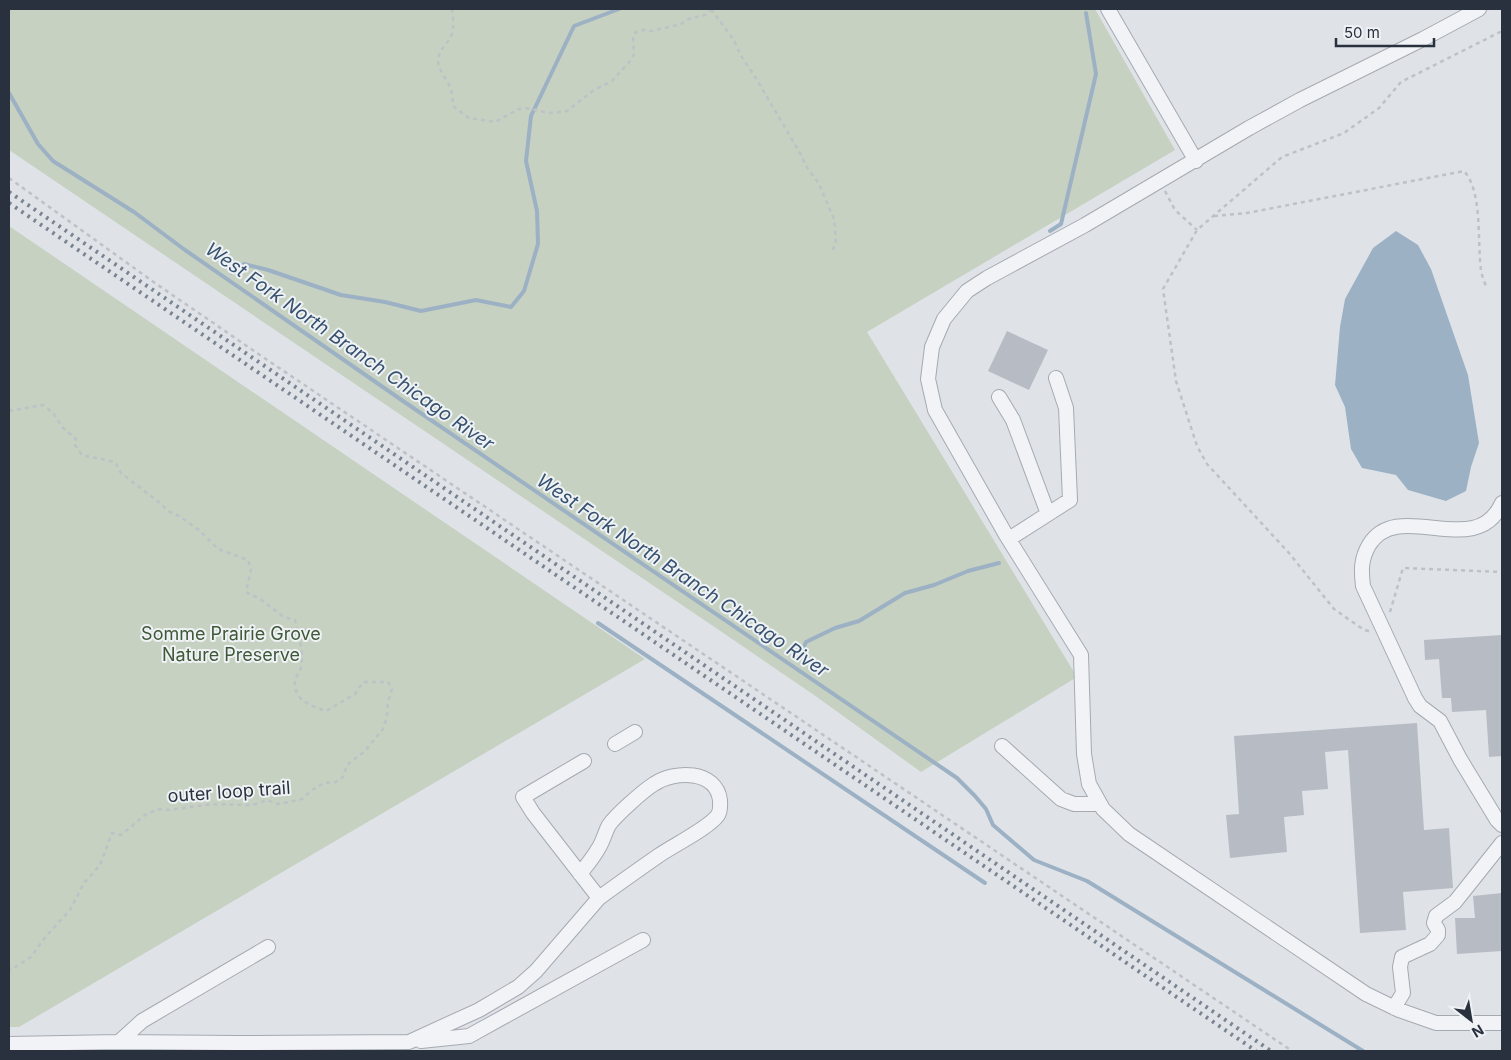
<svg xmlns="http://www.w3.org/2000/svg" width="1511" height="1060" font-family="Inter,sans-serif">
<rect width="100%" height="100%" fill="#dfe3e8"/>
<path fill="#c6d1c1" d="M9,9H1095L1175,150L867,332L1077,677L921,772L814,695L710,624L9,150Z
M9,226L645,659L19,1027H9Z"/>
<path fill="#9db1c5" d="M1396,231L1418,245L1431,269L1468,375L1479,443L1471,467L1466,491L1446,501L1408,490L1396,475L1362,468L1351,449L1345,407L1335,385L1340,327L1345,299L1373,248Z"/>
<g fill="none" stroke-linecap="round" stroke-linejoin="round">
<path stroke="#9db1c5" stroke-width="4" d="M9,93L38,144L53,161L134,212L185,250L403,401L957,778L975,796L986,809L993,825L1034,860L1087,881L1363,1051
M1050,231L1061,224L1096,74L1086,13
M232,273L244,264L268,270L341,295L385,302L421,311L476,300L511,307L524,291L538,244L537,211L526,161L531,116L574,26L619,9
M598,623L985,883
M800,655L806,642L835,628L859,621L905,593L934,585L968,571L999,563"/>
</g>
<path fill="#b7bcc4" d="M1007,331L1048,350L1029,390L988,371Z
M1502,635V756L1489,757L1486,710L1452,712L1451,698H1442L1439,659L1425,660L1424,640Z
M1417,723L1424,830L1449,828L1453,888L1403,892L1406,930L1360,933L1348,750L1325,752L1328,789L1302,791L1304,815L1284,817L1287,852L1230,858L1226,815L1239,814L1234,736Z
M1502,893V951L1457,954L1455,918H1475L1473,896Z"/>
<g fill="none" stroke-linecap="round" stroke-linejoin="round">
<g stroke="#a5aab2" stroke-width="16">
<path id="minor" d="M1108,9L1196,161
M1479,9L1423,39L1300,100L1249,128L1085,225L987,278L967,291L944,319L932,347L928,379L935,410L1006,535L1081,655L1084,754L1089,784L1103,809L1129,834L1366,994L1399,1010L1436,1023H1502
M999,397L1013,420L1048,514L1009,539
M1502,503C1476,562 1398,497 1369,545C1361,559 1361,570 1363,586L1415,698L1420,706L1440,721L1460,759L1497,820L1502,825
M1048,514L1070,500L1066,408L1056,378
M615,744L635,732
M1002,746L1061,799L1074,804H1100
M580,874C586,866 593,858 598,849C603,842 605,832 609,825C616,815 644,790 654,784C675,770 716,770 720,800C720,806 721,810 718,815C709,828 672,846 658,856C638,870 618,884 599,898
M1394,1008L1403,993L1400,967L1402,957L1430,944L1438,935V930L1434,923L1436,916L1455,902L1502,843
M421,1041L469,1036L643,940
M119,1042L142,1021L268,947
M9,1044L119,1042L235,1043L409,1042L479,1010L518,987L536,971L599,898L533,813L523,797L584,761"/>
</g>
<path stroke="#bec1c6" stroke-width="2.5" stroke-dasharray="4 4" stroke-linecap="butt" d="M452,9C453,17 455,28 451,36C447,45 439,49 438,60C437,67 447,80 450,87C453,93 452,100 454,107L469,118L495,122L519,109L526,108L550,113L567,111L594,90L612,81L631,60L634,54L633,38L636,32L642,30L652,31L681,24L689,19L705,15L712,9
M711,9L734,40L740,54L757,80L800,153L806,166L819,184L834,219L836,243L831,254
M9,178L155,283L257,353L1292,1051
M1165,191L1175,210L1197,230
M1214,216L1247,213L1464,171C1483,192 1477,242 1481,270C1482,277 1485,283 1487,289
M9,411L43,405L53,413L63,428L76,439L75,445L82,455L115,462L121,473L160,503L168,511L179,516L199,530L218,549L248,560L251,569L246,592L260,599L284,617L295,620C298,635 304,651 301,667C300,672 296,676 295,681C293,700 311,706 326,711L355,694L363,682H388L392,689L388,702L387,717L383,729L365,751L347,765L343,777L336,782L324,783L312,790L302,799L290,802L277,804L267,800L256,804L247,805L213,804L168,810L158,809L145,815L121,835L112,833L100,865L84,883L70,910L46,936L31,957L12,969L9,970
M1390,612L1403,568L1502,572
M1369,631L1364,630L1334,609L1289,553L1207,464L1197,446L1176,381L1163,289L1197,230L1282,157L1344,133L1379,108L1401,82L1502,31"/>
<use href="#minor" stroke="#f2f3f6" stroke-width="14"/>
<path stroke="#7a8390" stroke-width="4" stroke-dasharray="2.5 5" stroke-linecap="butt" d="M9,192L1271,1051
M9,203L1256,1051"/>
</g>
<g text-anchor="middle" stroke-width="4" stroke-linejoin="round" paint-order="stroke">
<g font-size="18" fill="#3f5838" stroke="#eff2f5">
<text x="231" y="640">Somme Prairie Grove<tspan x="231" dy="21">Nature Preserve</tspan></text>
</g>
<g font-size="18" fill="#29313e" stroke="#eff2f5">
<text transform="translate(229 792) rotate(-4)" y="6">outer loop trail</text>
</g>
<g font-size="19" font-style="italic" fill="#36516f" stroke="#eff2f5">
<text transform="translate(350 346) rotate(35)" y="7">West Fork North Branch Chicago River</text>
<text transform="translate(683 575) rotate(34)" y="7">West Fork North Branch Chicago River</text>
</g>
</g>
<rect width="1511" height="1060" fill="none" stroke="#29313e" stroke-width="20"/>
<g transform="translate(1471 1020) rotate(149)" stroke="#eff2f5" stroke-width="4" paint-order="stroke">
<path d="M0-4L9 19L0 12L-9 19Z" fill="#29313e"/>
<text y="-8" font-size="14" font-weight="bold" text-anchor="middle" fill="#29313e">N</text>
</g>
<path d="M1336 38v8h98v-8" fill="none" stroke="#29313e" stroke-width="2.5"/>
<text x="1344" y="38" font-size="15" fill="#29313e" stroke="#eff2f5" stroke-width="4" paint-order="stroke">50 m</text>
</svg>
